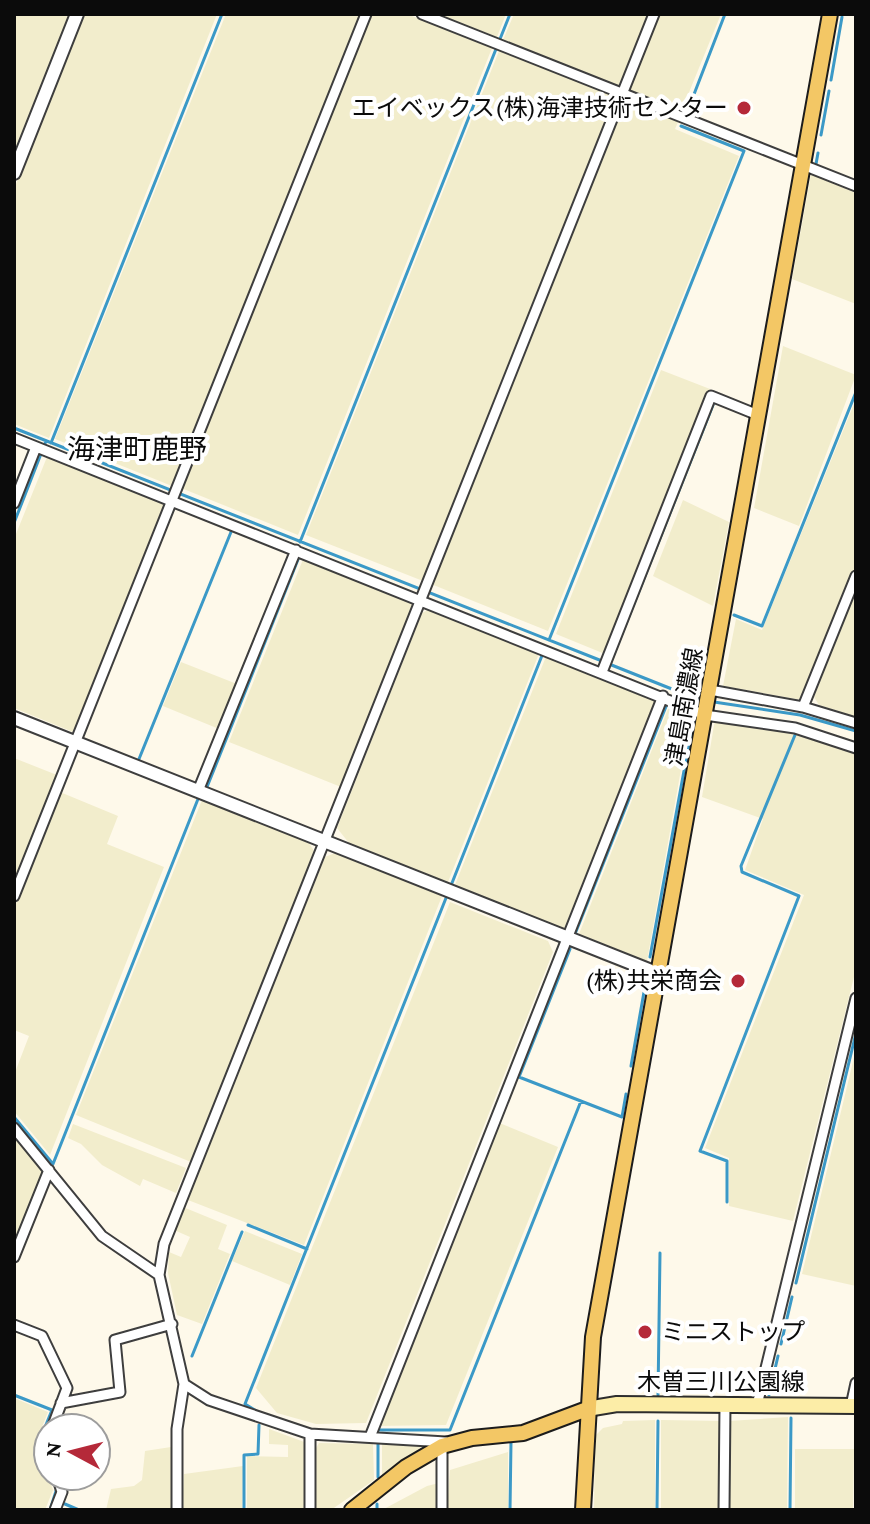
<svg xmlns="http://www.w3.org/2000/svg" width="870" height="1524" font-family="'Crimson Pro','Noto Sans JP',serif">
<rect width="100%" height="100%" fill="#fef9ea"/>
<path fill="#f2edcc" d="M14,14H69L14,152Z
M85,14H217L49,438L14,424V189Z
M226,14H360L172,486L55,439Z
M371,14H407L492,48L298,535L181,488Z
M438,14H506L497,37Z
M514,14H649L620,87L503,40Z
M658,14H721L681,112L628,89Z
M499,51L612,95L615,100L423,581L306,535Z
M632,103L678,122L675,129L739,156L548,631L431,584L623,106Z
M811,174L856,193V304L792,279Z
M783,346L856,375L799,526L754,508Z
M661,370L710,389L605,654L556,634Z
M856,399V566L802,700L723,686L736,619L762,630Z
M47,457L164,504L73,732L14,708V539Z
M683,500L729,522L713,606L653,576Z
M304,557L408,598L413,606L341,787L229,742Z
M856,591V717L819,705L814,697Z
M432,608L540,651L448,882L349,843L337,828L422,613Z
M547,654L656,698L564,929L455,885Z
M181,662L237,684L219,729L163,706Z
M670,704L691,713L647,961L579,934Z
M715,719L797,731L856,752V969L793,1221L729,1206V1158L705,1148L804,895L745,870L763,819L702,797Z
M14,758L57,775L14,884Z
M60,792L118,816L107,844L164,867L50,1155L14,1111V1075L29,1036L14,1030V909Z
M202,800L307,840L314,851L191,1162L76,1115Z
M335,853L442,896L304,1245L188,1200L325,857Z
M450,902L548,941L553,952L366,1423L316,1424L277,1413L256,1388Z
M856,1049V1286L802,1274Z
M497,1122L558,1147L446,1425L376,1426Z
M73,1124L186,1168L176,1193L143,1179L140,1186L102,1165L81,1144L68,1138Z
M14,1137L43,1173L14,1245Z
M183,1207L227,1225L218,1249L230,1254L202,1324L177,1315L168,1273L169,1252L181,1257L190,1237L174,1230Z
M245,1231L302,1254L290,1285L232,1261Z
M14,1398L48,1412L36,1442L53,1490L45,1510H14Z
M788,1417L787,1510H728L729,1421Z
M655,1420V1510H594L595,1436L603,1428L622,1424L623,1421Z
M661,1420L721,1421L720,1510H661Z
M269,1429L307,1443L306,1510H247V1456L288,1457V1445L269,1444Z
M319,1443L373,1444L374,1480L331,1510H314L315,1450Z
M382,1444H421V1451L382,1478Z
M171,1447L172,1510H106L111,1489L134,1486L142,1480L145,1451Z
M795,1449H854L853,1510H795Z
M508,1452V1510H447L450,1470Z
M243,1466L242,1510H182L184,1474Z
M439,1483L438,1510H382L427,1486Z"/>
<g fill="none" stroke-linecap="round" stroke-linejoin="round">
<path stroke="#3b99c7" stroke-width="3" d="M500,39L510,14
M831,80L842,17
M686,115L725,14
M821,135L829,91
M816,164L818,153
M14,428L602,661
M51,443L222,14
M14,523L46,441
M300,542L496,49
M734,615L762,626L856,392
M549,640L744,151L681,126
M609,664L702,701
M610,664L713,405
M714,702L800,715L856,731
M139,759L231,532
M207,787L299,557
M452,883L543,653
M575,934L667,704
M570,949L519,1077L622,1117L626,1094
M650,957L694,716
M631,1066L644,992
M14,1117L53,1164L198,799
M727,1202V1161L700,1151L799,896L742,872L741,866L795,735
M248,1225L307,1249
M796,1283L856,1033
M781,1344L792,1297
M192,1356L242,1232
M14,1395L52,1410L39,1442L48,1465
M658,1395L660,1253
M769,1395L778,1356
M261,1414L245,1404L446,898
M380,1430H450L581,1101
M378,1477V1444
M65,1504L79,1510
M50,1510L57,1488L52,1476
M244,1510V1455L258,1454L259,1425
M377,1510V1504
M510,1510L511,1442
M657,1510L658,1421
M790,1510L791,1418"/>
<g stroke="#3e3e3e" stroke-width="13">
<path id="minor" d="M422,14L856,186
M14,438L705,715L795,728L856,748
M14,503L36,447
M602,672L711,396L758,415
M710,690L803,707L856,723
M803,707L856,576
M198,791L296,550
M14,896L366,14
M14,1128L102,1236L159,1275
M14,1257L49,1170
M14,1325L42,1336L67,1388L52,1428
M184,1384L209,1400L310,1434L446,1442
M61,1403L120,1392L115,1340L172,1324
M757,1405L856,998
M851,1406L856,1383
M310,1434V1510
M370,1437L663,696
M48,1440V1446
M55,1510L62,1492L57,1476
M177,1510V1429L184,1384L159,1275L164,1244L654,14
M442,1510V1446
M724,1510L725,1404"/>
</g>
<g stroke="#3e3e3e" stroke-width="16">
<path id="tertiary" d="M14,173L77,14
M14,718L659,974"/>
</g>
<g stroke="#2d2d2d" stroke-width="18">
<path id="secondary" d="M587,1409L617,1404L856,1406"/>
</g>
<g stroke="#1c1c1c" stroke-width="18">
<path id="primary" d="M352,1510L406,1467L442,1446L472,1438L523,1433L587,1409
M583,1510L593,1337L830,14"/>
</g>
<use href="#minor" stroke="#fff" stroke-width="9"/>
<use href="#tertiary" stroke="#fff" stroke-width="12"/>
<use href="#secondary" stroke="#fceda7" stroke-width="14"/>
<use href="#primary" stroke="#f3c765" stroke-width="14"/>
</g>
<g fill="#b52939" stroke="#fff" stroke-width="3">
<circle cx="744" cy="108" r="8"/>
<circle cx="738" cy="981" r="8"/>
<circle cx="645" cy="1332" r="8"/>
</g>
<g text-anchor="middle" stroke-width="8" stroke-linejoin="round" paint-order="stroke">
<g font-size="24" fill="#0b0b0b" stroke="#fff" text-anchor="end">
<text x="728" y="116">エイベックス(株)海津技術センター</text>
<text x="722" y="989">(株)共栄商会</text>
<text x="661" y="1340" text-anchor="start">ミニストップ</text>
</g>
<g font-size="24" fill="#0b0b0b" stroke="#fff">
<text transform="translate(684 707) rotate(-80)" y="8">津島南濃線</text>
<text x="721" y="1390">木曽三川公園線</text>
</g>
<g font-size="28" fill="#0b0b0b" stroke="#fff">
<text x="137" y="459">海津町鹿野</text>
</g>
</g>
<rect width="870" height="1524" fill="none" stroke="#0b0b0b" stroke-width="32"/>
<g transform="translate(72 1452) rotate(277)"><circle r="38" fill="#ffffff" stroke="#9d9d9d" stroke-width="2"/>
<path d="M0-6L14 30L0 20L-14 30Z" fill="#b52939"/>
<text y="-12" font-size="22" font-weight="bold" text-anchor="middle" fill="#0b0b0b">N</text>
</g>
</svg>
